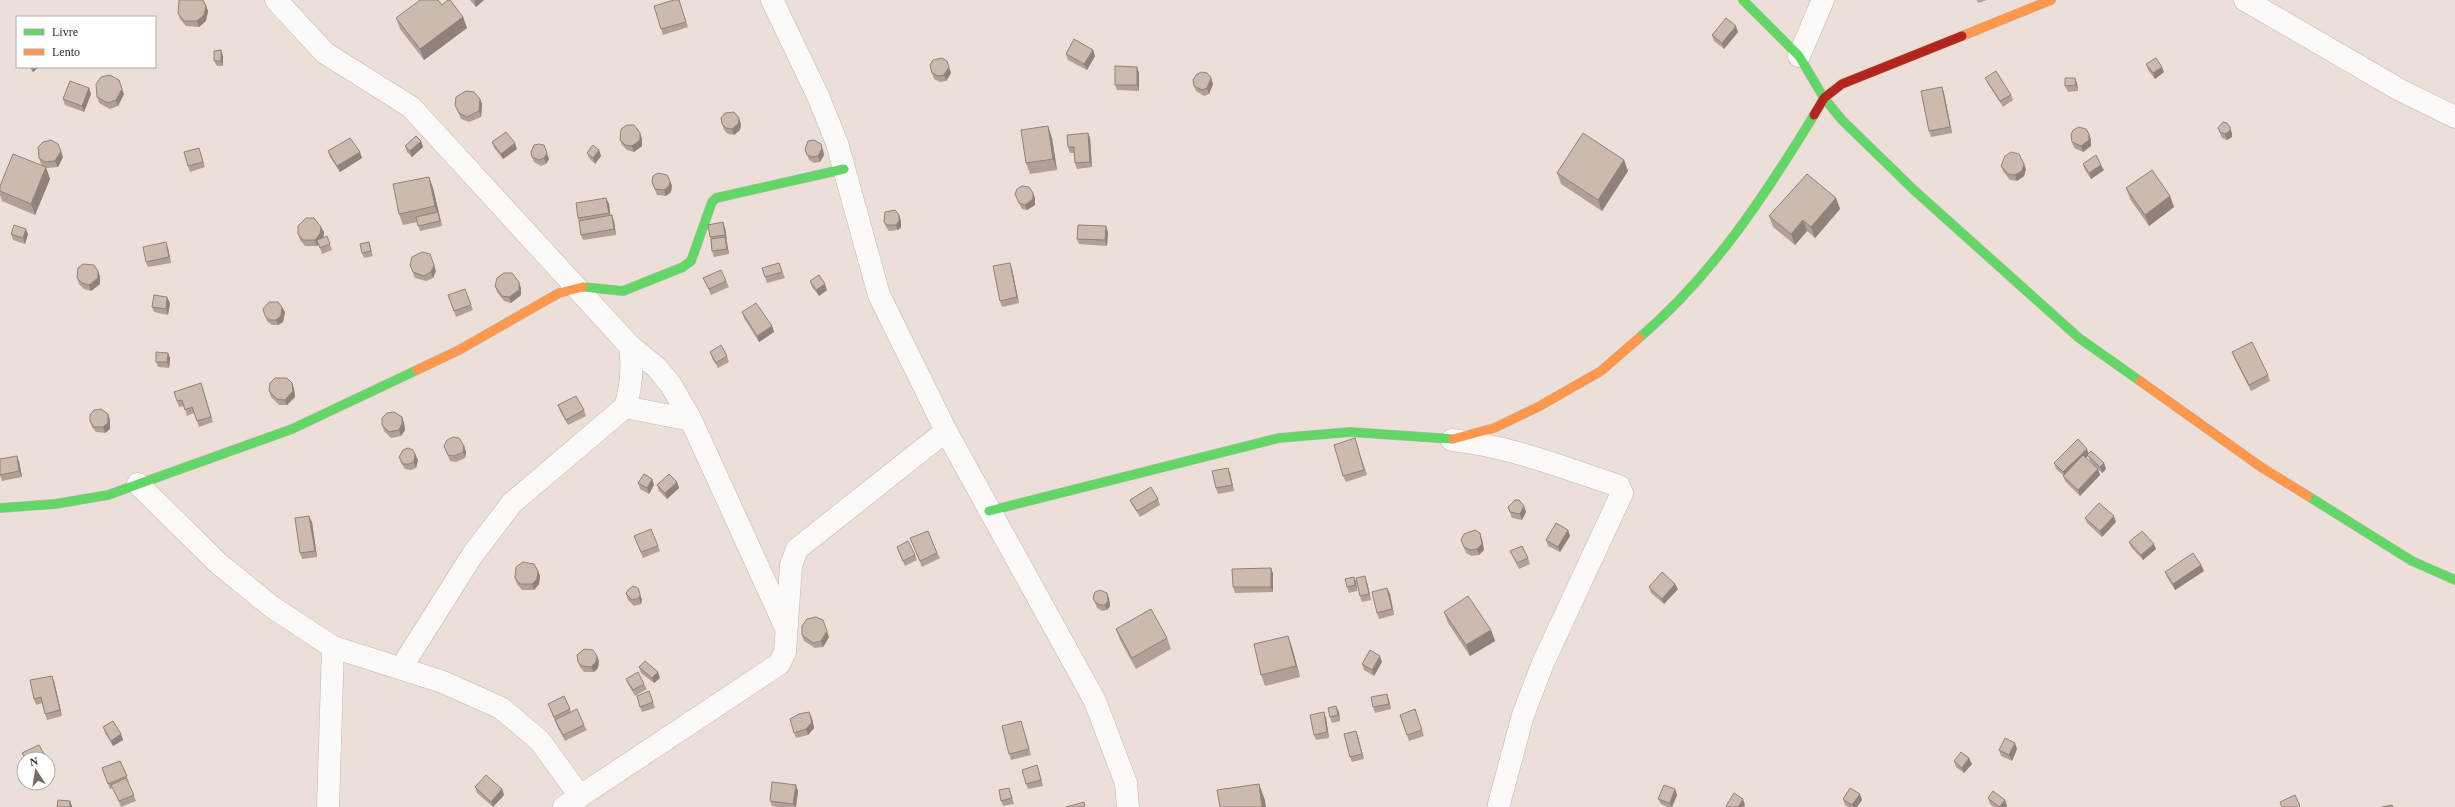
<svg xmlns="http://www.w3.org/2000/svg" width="2455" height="807" font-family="'Times New Roman',serif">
<rect width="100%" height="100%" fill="#ecdfd8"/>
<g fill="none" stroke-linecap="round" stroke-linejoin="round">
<g stroke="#c2b8b3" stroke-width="23">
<path id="street" d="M276,0L325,53L411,107L630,346C633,368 632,386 625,407L512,503L473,554L401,668
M772,0L818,96L837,143L879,295L946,431L1095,701L1126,783L1128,807
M2245,0L2400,90L2455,117
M1799,56L1823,0
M630,346L656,367L671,385L691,420L785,626
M625,407L691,420
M1452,440C1510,446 1564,468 1619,486L1622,493L1543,663L1523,715L1499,804
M138,484L218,563L272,607L333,647L443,682L501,708L540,741L580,796
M328,807L333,647
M564,807L779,664L785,652L791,565L797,549L946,431"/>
</g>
<g stroke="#c2b8b3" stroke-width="10">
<path id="fast" d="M1743,0L1799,56L1824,98L1842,120L1915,191L2079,338L2140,381
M583,287L623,291L683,267L691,261L712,202L716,198L844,169
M1639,338C1712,276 1764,197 1814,115
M2308,496L2412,561L2455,580
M0,508L55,504L108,495L292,429L417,370
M989,511L1279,438L1350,432L1453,439"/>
</g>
<g stroke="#c2b8b3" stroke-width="10">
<path id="slow" d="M1962,36L2051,0
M417,370L459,350L559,293L583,287
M2140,381L2261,467L2308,496
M1453,439L1494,428L1538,407L1601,371L1639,338"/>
</g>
<g stroke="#c2b8b3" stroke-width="10">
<path id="jam" d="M1814,115L1824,98L1842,84L1962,36"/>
</g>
<use href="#street" stroke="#fcfaf9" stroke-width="22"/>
<use href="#fast" stroke="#63d668" stroke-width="9"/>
<use href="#slow" stroke="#ff974d" stroke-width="9"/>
<use href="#jam" stroke="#b3261e" stroke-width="9"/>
</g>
<path fill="#b0a096" d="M470,0H484L476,7Z
M679,0L688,27L663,35L661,29Z
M1977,0H1987L1978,3Z
M442,5L463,17L467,28L424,60L400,29L396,18Z
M206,6L208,11L206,21L199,27L186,26L180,19L178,13Z
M1738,32L1724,49L1714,41L1712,35Z
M1093,50L1095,56L1087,70L1068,60L1066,54Z
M223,56V66H217L214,61Z
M2146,64L2164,72L2155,79L2148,70Z
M29,67H39L33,72Z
M949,67L951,73L946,81L940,82L934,79L932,73Z
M1137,67L1139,73V91L1117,90L1115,85Z
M1211,78L1213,84L1209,94L1204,96L1196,91L1194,86Z
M1985,78L2011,95L2013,100L2003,107L1988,84Z
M2077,83L2078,91L2068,92L2065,86Z
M1942,87L1944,93L1952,133L1931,137L1929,131Z
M89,88L91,94L84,112L65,105L63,99Z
M124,94L118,106L110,109L99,103L97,97Z
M480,99L482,104L481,117L469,122L461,119L455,105Z
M722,124H741L740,130L734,135L728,134L724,130Z
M2218,128L2232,133V137L2227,140L2222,138Z
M640,133L642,139V146L634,152L627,150L622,145L620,140Z
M1088,133L1090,138L1092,167L1077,169L1075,163L1074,153H1070L1068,147Z
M2089,134L2091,140V146L2083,152L2074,148L2072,142Z
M1052,138L1057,170L1030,174L1026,163Z
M421,141L423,147L412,157L407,152L405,146Z
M492,142L517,149L503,159L494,148Z
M199,148L205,167L190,172L188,166Z
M805,149H823L824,155L820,162L814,163L809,160Z
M599,150L601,156L595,164L589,158L587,153Z
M328,151L362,158L340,172L330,157Z
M63,157L58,167L46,168L50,179L35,215L2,201L0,195V186L46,167L41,164L39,158Z
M532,157L549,159L546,164L541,166L534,162Z
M1624,160L1628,171L1602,211L1561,184L1557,173Z
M2083,164L2104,170L2091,179L2085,170Z
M2001,166L2026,169L2024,176L2017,181L2010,180L2003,171Z
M429,177L433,188L442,226L420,231L417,222L403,225L399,214Z
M670,181L672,186L671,192L666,196L657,195L652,182Z
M2126,188L2170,196L2174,207L2149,226L2130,199Z
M1015,194L1035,198V205L1027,210L1022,209Z
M606,198L609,204L610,216L614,221L616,235L583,240L581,235L578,218Z
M1836,198L1840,209L1815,238L1807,231L1795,245L1773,227L1769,216Z
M899,215L901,221V227L898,230L889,231L886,227L884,222Z
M725,228L727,240H726L729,254L714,257L712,251L710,237Z
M324,232L323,238L327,236L332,250L322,254L319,244L317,246H305L300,240L298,234Z
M1108,232L1107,246L1079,244L1077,239Z
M11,234H28L25,244L13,240Z
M369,242L373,256L364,258L362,253Z
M168,248L171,263L148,267L146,262Z
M779,263L785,278L767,283L765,277Z
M410,265L436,271L433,278L426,281L415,278Z
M1012,269L1019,303L1002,307L1000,301Z
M98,271L100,277V284L91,291L84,289L79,284L77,278Z
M703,278L726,281L729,287L711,295Z
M810,281L827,290L819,296L812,287Z
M495,286L521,288V295L511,303L504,301L497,292Z
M465,289L473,310L456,317L448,295Z
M170,303L168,315L154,312L152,307Z
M285,312L283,322L278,325H272L267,321L265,316Z
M742,312L772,326L774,332L759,342L744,318Z
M710,352L727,356L729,362L718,368L712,358Z
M2232,352L2268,375L2270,381L2251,391L2234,358Z
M168,353L170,358L169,368L158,367L156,362Z
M292,383L294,389L295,397L287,405H279L271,397L269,391Z
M203,389L213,422L199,427L194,413L187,416L184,406L179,407L177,401Z
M558,405L584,410L586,416L568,425L560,411Z
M108,414L110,420V429L105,433L96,432L92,427L90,421Z
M402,417L404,423L405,430L401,436L391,438L384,431L382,425Z
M1355,438L1367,475L1346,482L1343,476Z
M444,446H464L466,452L465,458L456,462L450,461Z
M2089,453L2104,463L2106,469L2102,473L2090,461L2088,456L2086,458L2098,469L2100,475L2080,496L2065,481L2063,475L2056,469L2054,463Z
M415,454L418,460L416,468L411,470L405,469L401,463L399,457Z
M19,461L22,477L2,481L0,475Z
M1228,468L1230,473L1234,491L1218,494L1216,488Z
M652,479L654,485L649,494L640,489L638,483Z
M677,482L679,488L667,499L659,491L657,485Z
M1158,499L1160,505L1140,517L1132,505L1130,500Z
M1524,506L1526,512L1522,520L1512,518L1508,507Z
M2085,518L2116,522L2102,537L2087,523Z
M312,522L317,557L302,559L300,553Z
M651,529L660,551L643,558L634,536Z
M1568,530L1570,536L1560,552L1548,546L1546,540Z
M910,538L937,553L940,558L922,567Z
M1482,539L1484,550L1479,555L1472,556L1466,553L1461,540Z
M2129,542L2156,549L2143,560L2131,547Z
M897,547L915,555L917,560L905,566L899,553Z
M1510,551L1528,558L1530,564L1519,569Z
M2201,565L2204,571L2175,590L2167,577L2165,572Z
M1271,568L1273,574V592L1235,593L1233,587Z
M538,571L540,576L539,584L534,590H522L517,584L515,578Z
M1354,577L1356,582L1357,591L1349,593L1347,587Z
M1367,582L1371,600L1362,602L1360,596Z
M1649,587L1678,589L1664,604L1651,593Z
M1387,588L1390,594L1394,615L1379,619L1377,613Z
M628,590L642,600L641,604L634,606L628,600L626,594Z
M1093,598H1109L1110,606L1107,610L1102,611L1097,608Z
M1444,612L1491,630L1495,641L1470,656L1448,623Z
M1116,629L1167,638L1171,649L1136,669L1120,640Z
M802,635L829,637L823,647L815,648L804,641Z
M1288,636L1292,647L1300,677L1265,686L1261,675Z
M599,661L598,668L594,672H584L580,667L578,662Z
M1382,662L1374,676L1364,670L1362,664Z
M639,667L660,678L654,683L641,673Z
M626,679L644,684L647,689L635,696L628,684Z
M54,681L62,716L47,720L42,703L36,705L34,699Z
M649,691L655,708L642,712L640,707Z
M1389,700L1391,709L1375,713L1373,707Z
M548,704L570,709L571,712L584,725L587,730L565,741L557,726Z
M1415,709L1424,736L1409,741L1400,715Z
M1339,712L1340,721L1332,723L1330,717Z
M812,718L814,728L808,735L796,738L794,733Z
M1326,718L1329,738L1316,740L1314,735Z
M103,727L121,734L123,740L113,746L105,733Z
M1023,727L1031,755L1011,760L1009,754Z
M1356,731L1364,759L1352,762L1350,757Z
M2017,749L2012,761L2001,756L1999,750Z
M1969,758L1972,764L1964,773L1956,767L1954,761Z
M120,761L129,782H128L136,801L121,807L113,788L110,789L102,768Z
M1039,771L1043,786L1028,789L1026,784Z
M475,787L502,789L504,795L493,807L477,793Z
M1675,789L1677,795L1672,807H1667L1661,804L1658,799Z
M798,791L796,807H777L772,806L770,801Z
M1011,794L1014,804L1003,806L1001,801Z
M1860,794L1862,800L1857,807H1848L1845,805L1843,799Z
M1988,798L2005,800L2007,806L2006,807H1994L1990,804Z"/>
<path fill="#90827a" d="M475,0H484L476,7L474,1Z
M206,6L208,11L206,21L199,27L197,21Z
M463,17L467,28L424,60L420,49Z
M1736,26L1738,32L1724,49L1722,43Z
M221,50L223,56V66L221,61Z
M1093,50L1095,56L1087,70L1084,64Z
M947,61L951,73L946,81L944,75Z
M31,67H39L33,72Z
M1137,67L1139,73V91L1137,85Z
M2162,67L2164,72L2155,79L2153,73Z
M1211,78L1213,84L1209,94L1207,88Z
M2075,78L2077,83L2078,91L2076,85Z
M1942,87L1944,93L1952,133L1950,127Z
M89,88L91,94L84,112L82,106Z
M122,89L124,94L118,106L116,100Z
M480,99L482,104L481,117L479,111Z
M739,118L741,124L740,130L734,135L732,129Z
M1048,126L1052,138L1057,170L1053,159Z
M2230,127L2232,133V137L2227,140L2225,134Z
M640,133L642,139V146L634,152L632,146Z
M1088,133L1090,138L1092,167L1090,162Z
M2089,134L2091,140V146L2083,152L2081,146Z
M421,141L423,147L412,157L410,151Z
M515,143L517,149L503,159L501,154Z
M821,144L824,155L820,162L818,156Z
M599,150L601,156L595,164L593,158Z
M61,151L63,157L58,167L55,161Z
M360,152L362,158L340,172L337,166Z
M547,153L549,159L546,164L544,158Z
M1624,160L1628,171L1602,211L1598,200Z
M2024,164L2026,169L2024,176L2017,181L2015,175Z
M2101,165L2104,170L2091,179L2089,173Z
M46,167L50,179L35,215L31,204Z
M429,177L433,188L442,226L435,206Z
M670,181L672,186L671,192L666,196L664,190Z
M1033,193L1035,198V205L1027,210L1025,205Z
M2170,196L2174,207L2149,226L2145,215Z
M606,198L609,204L611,219L609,213Z
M1836,198L1840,209L1815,238L1811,227Z
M612,215L614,221L616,235L614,229Z
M899,215L901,221V227L898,230L896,225Z
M1803,220L1807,231L1795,245L1791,234Z
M723,222L725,228L727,240L725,235Z
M1106,226L1108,232L1107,246L1105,240Z
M321,227L324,232L323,240L317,246L315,240Z
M26,229L28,234L25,244L23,238Z
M725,237L727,242L729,254L727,249Z
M166,242L168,248L171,263L169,257Z
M1010,263L1012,269L1019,303L1017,297Z
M434,265L436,271L433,278L431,272Z
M98,271L100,277V284L91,291L89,285Z
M519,282L521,288V295L511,303L509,297Z
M825,284L827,290L819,296L816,290Z
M167,297L170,303L168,315L166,309Z
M282,307L285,312L283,322L278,325L276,320Z
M772,326L774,332L759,342L757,336Z
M168,353L170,358L169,368L167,362Z
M292,383L294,389L295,397L287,405L285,400Z
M108,414L110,420V429L105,433L103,427Z
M402,417L404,423L405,430L401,436L399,430Z
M464,446L466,452L465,458L463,452Z
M2087,449L2089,455L2065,477L2063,472Z
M415,454L418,460L416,468L414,462Z
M17,456L19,461L22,477L19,471Z
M2104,463L2106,469L2102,473L2100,467Z
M1228,468L1230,473L1234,491L1232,485Z
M2098,469L2100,475L2080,496L2078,490Z
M652,479L654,485L649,494L647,488Z
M677,482L679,488L667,499L665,493Z
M1524,506L1526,512L1522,520L1520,514Z
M309,516L312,522L317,557L315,551Z
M2114,516L2116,522L2102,537L2100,531Z
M1568,530L1570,536L1560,552L1558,547Z
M1480,533L1482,539L1484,550L1479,555L1477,549Z
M2154,544L2156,549L2143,560L2141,555Z
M2201,565L2204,571L2175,590L2173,584Z
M1271,568L1273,574V592L1271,587Z
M538,571L540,576L539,584L534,590L532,584Z
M1365,576L1367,582L1371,600L1369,594Z
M1354,577L1356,582L1357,591L1355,585Z
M1675,584L1678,589L1664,604L1662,599Z
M1387,588L1390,594L1394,615L1392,609Z
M1107,593L1109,598L1110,606L1107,610L1105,605Z
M640,594L642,600L641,604L639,598Z
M1491,630L1495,641L1470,656L1466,645Z
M827,631L829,637L823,647L821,641Z
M1288,636L1292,647L1300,677L1296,666Z
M597,656L599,661L598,668L594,672L591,667Z
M1380,656L1382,662L1374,676L1372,670Z
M658,672L660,678L654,683L652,678Z
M52,676L54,681L62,716L60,710Z
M1387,694L1389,700L1391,709L1389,704Z
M1336,706L1339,712L1340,721L1338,715Z
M809,712L812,718L814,728L808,735L806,729Z
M1324,712L1326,718L1329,738L1327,732Z
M1356,731L1358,737L1364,759L1362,754Z
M121,734L123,740L113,746L111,741Z
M2015,743L2017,749L2012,761L2009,755Z
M1969,758L1972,764L1964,773L1962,768Z
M1037,765L1039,771L1043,786L1041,780Z
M1259,784L1265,800L1266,807H1262Z
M796,785L798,791L796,807H795L793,804Z
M502,789L504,795L493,807L491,802Z
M1675,789L1677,795L1672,807H1671L1670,803Z
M1860,794L1862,800L1857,807H1853L1852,805Z
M1743,799L1745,805L1744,807H1738Z
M2005,800L2007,806L2006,807H2000Z
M70,801L72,806V807H70Z"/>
<path fill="#cdbaaf" stroke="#90827a" d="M179,0H203L206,6L204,15L197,21H184L178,13Z
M420,0H438L442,5L448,0H450L463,17L420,49L396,18Z
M674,0H679L686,22L661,29L654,6Z
M1726,18L1736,26L1722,43L1712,35Z
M1074,39L1093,50L1084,64L1066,54Z
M221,50V61H214V51Z
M942,58L947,61L949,67L944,75L938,76L932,73L930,65L933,60Z
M2156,58L2162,67L2153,73L2146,64Z
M1115,66L1137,67V85H1115Z
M1996,71L2011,95L2000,101L1985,78Z
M1201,72L1207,73L1211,78L1207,88L1202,90L1194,86L1193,80L1196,75Z
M110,75L119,80L122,89L116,100L108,103L97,97L96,84L101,77Z
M2065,78H2075L2076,85L2065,86Z
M70,81L89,88L82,106L63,99Z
M1942,87L1950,127L1929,131L1921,91Z
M466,91L474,92L480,99L479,111L467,117L459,113L455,105L456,97Z
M734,112L739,118L738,124L732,129L726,128L722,124L721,118L725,113Z
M2223,122L2227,123L2230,127V131L2225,134L2220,132L2218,128Z
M627,125H634L640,133V140L632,146L625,145L620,140L621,129Z
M1048,126L1053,159L1026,163L1021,130Z
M2079,127L2086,129L2089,134V140L2081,146L2072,142L2071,135L2073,130Z
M506,132L515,143L501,154L492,142Z
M1088,133L1090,162L1075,163L1074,147H1068L1067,135Z
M1583,133L1624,160L1598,200L1557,173Z
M416,136L421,141L410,151L405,146Z
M350,138L360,152L337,166L328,151Z
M51,140L58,144L61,151L55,161L45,162L39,158L38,147L43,142Z
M814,140L821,144L822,149L818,156L812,157L807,155L805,149L808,141Z
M539,144L544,145L547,153L544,158L539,160L532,157L531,152L534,145Z
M593,145L599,150L593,158L587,153Z
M199,148L203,162L188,166L184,152Z
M2011,152L2019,154L2024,164L2022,171L2015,175L2008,174L2001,166L2005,156Z
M13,154L46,167L31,204L0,191V186Z
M2096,155L2101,165L2089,173L2083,164Z
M2152,170L2170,196L2145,215L2126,188Z
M658,173L667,175L670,181L669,186L664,190L655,189L652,182L653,176Z
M1807,174L1836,198L1811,227L1803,220L1791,234L1769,216Z
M429,177L435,206L399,214L393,184Z
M1022,186L1029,187L1033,193V199L1025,205L1019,203L1015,194L1017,189Z
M606,198L609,213L578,218L576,203Z
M895,210L899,215V221L896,225H887L884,222L885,212Z
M438,212L440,221L418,226L416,217Z
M612,215L614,229L581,235L579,221Z
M306,218H314L321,227L320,234L315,240H303L298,234V226Z
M723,222L725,235L710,237L708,225Z
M14,225L26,229L23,238L11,234Z
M1078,225L1106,226L1105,240L1077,239Z
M327,236L330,244L320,248L317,240Z
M725,237L727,249L712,251L711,239Z
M166,242L169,257L146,262L143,247Z
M369,242L371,251L362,253L360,244Z
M422,252L430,254L434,265L431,272L424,276L413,272L410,265L412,257Z
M779,263L782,272L765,277L762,268Z
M1010,263L1017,297L1000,301L993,266Z
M83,264L94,265L98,271V278L89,285L82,283L77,278L78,268Z
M721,270L726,281L709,289L703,278Z
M504,273H512L519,282V290L509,297L502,296L495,286L497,278Z
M819,275L825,284L816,290L810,281Z
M465,289L471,305L454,311L448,295Z
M154,295L167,297L166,309L152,307Z
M269,302H278L282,307L281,316L276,320H270L265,316L263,309Z
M756,303L772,326L757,336L742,312Z
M2252,342L2268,375L2249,385L2232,352Z
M721,345L727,356L716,363L710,352Z
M156,352L168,353L167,362H156Z
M275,378H287L292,383L293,391L285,400L277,399L269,391L270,383Z
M201,383L211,417L197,421L192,407L185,410L182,400L177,401L174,392Z
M576,396L584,410L566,420L558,405Z
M101,409L108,414V423L103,427H94L90,421V415L94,410Z
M394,412L402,417V424L399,430L389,432L382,425V418L387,413Z
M453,437L459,438L464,446L463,452L454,456L448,455L444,446L447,440Z
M1355,438L1364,470L1343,476L1334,445Z
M2078,439L2087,449L2063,472L2054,463Z
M408,448L413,450L415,454L414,462L409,464H403L399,457L403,450Z
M2091,451L2104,463L2100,467L2087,455Z
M2083,455L2098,469L2078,490L2063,476Z
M17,456L19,471L0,475V459Z
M1228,468L1232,485L1216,488L1212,471Z
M644,474L652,479L647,488L638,483Z
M669,474L677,482L665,493L657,485Z
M1151,487L1158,499L1137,511L1130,500Z
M1515,500H1519L1524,506L1520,514L1510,512L1508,507Z
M2099,503L2114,516L2100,531L2085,518Z
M309,516L315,551L300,553L295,518Z
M1556,523L1568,530L1558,547L1546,540Z
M651,529L658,546L641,552L634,536Z
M1475,530L1480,533L1482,544L1477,549L1470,550L1464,547L1461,540L1464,534Z
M928,531L937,553L920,561L910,538Z
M2142,531L2154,544L2141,555L2129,542Z
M908,541L915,555L903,561L897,547Z
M1522,546L1528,558L1517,563L1510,551Z
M2193,553L2201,565L2173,584L2165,572Z
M523,562L534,564L538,571L537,579L532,584H520L515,578L516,567Z
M1271,568V587H1233L1232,569Z
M1662,572L1675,584L1662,599L1649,587Z
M1365,576L1369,594L1360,596L1356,578Z
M1354,577L1355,585L1347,587L1345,579Z
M633,586L638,588L640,594L639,598L632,600L626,594L628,590Z
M1387,588L1392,609L1377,613L1372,592Z
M1100,590L1107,593L1108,601L1105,605H1100L1095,602L1093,598L1095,592Z
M1468,596L1491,630L1466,645L1444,612Z
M1151,609L1167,638L1132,658L1116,629Z
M816,617L823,620L827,631L821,641L813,643L802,635V626L807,619Z
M1288,636L1296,666L1261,675L1254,644Z
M584,649L593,650L597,656L596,662L591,667L582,666L578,662L577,655Z
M1370,650L1380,656L1372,670L1362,664Z
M645,661L658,672L652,678L639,667Z
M638,672L644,684L633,690L626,679Z
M52,676L60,710L45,714L41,697L34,699L30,680Z
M649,691L653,702L640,707L637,696Z
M1387,694L1389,704L1373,707L1371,697Z
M564,696L570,709L554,717L548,704Z
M1336,706L1338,715L1330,717L1328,708Z
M577,709L584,725L563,735L555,720Z
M1415,709L1422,730L1407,735L1400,715Z
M809,712L812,722L806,729L794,733L790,719L799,714Z
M1324,712L1327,732L1314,735L1310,715Z
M113,721L121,734L111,741L103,727Z
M1021,721L1029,749L1009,754L1002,726Z
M1356,731L1362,754L1350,757L1344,734Z
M2005,738L2015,743L2009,755L1999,750Z
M39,745L46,757L42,759H26L22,753Z
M1961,752L1969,758L1962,768L1954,761Z
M120,761L127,776L108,784L102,768Z
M1037,765L1041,780L1026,784L1022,770Z
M486,775L502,789L491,802L475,787Z
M126,778L134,795L119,801L111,785Z
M772,782L796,785L793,804L770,801Z
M1259,784L1262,807H1220L1217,790Z
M1664,785L1675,789L1670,803L1658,799Z
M1009,788L1012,798L1001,801L999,790Z
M1850,788L1860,794L1852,805L1843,799Z
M1993,791L2005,800L1999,807L1988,798Z
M1734,793L1743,799L1738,807H1727L1726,806Z
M2295,795L2300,806L2298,807H2282L2280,802Z
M58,800L70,801V807H57Z
M1084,802L1085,807H1066Z
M2392,805L2393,807H2382Z"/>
<rect x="16" y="16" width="140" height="52" fill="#ffffff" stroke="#afaba9"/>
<rect x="24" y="29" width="20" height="6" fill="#63d668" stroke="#afaba9"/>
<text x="52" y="36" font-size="12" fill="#362d28">Livre</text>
<rect x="24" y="49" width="20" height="6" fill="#ff974d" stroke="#afaba9"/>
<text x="52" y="56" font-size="12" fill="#362d28">Lento</text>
<g transform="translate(36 771) rotate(348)"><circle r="19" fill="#ffffff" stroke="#afaba9"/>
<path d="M0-3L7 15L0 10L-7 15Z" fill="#766b66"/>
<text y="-6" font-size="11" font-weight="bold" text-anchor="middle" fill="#362d28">N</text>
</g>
</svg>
